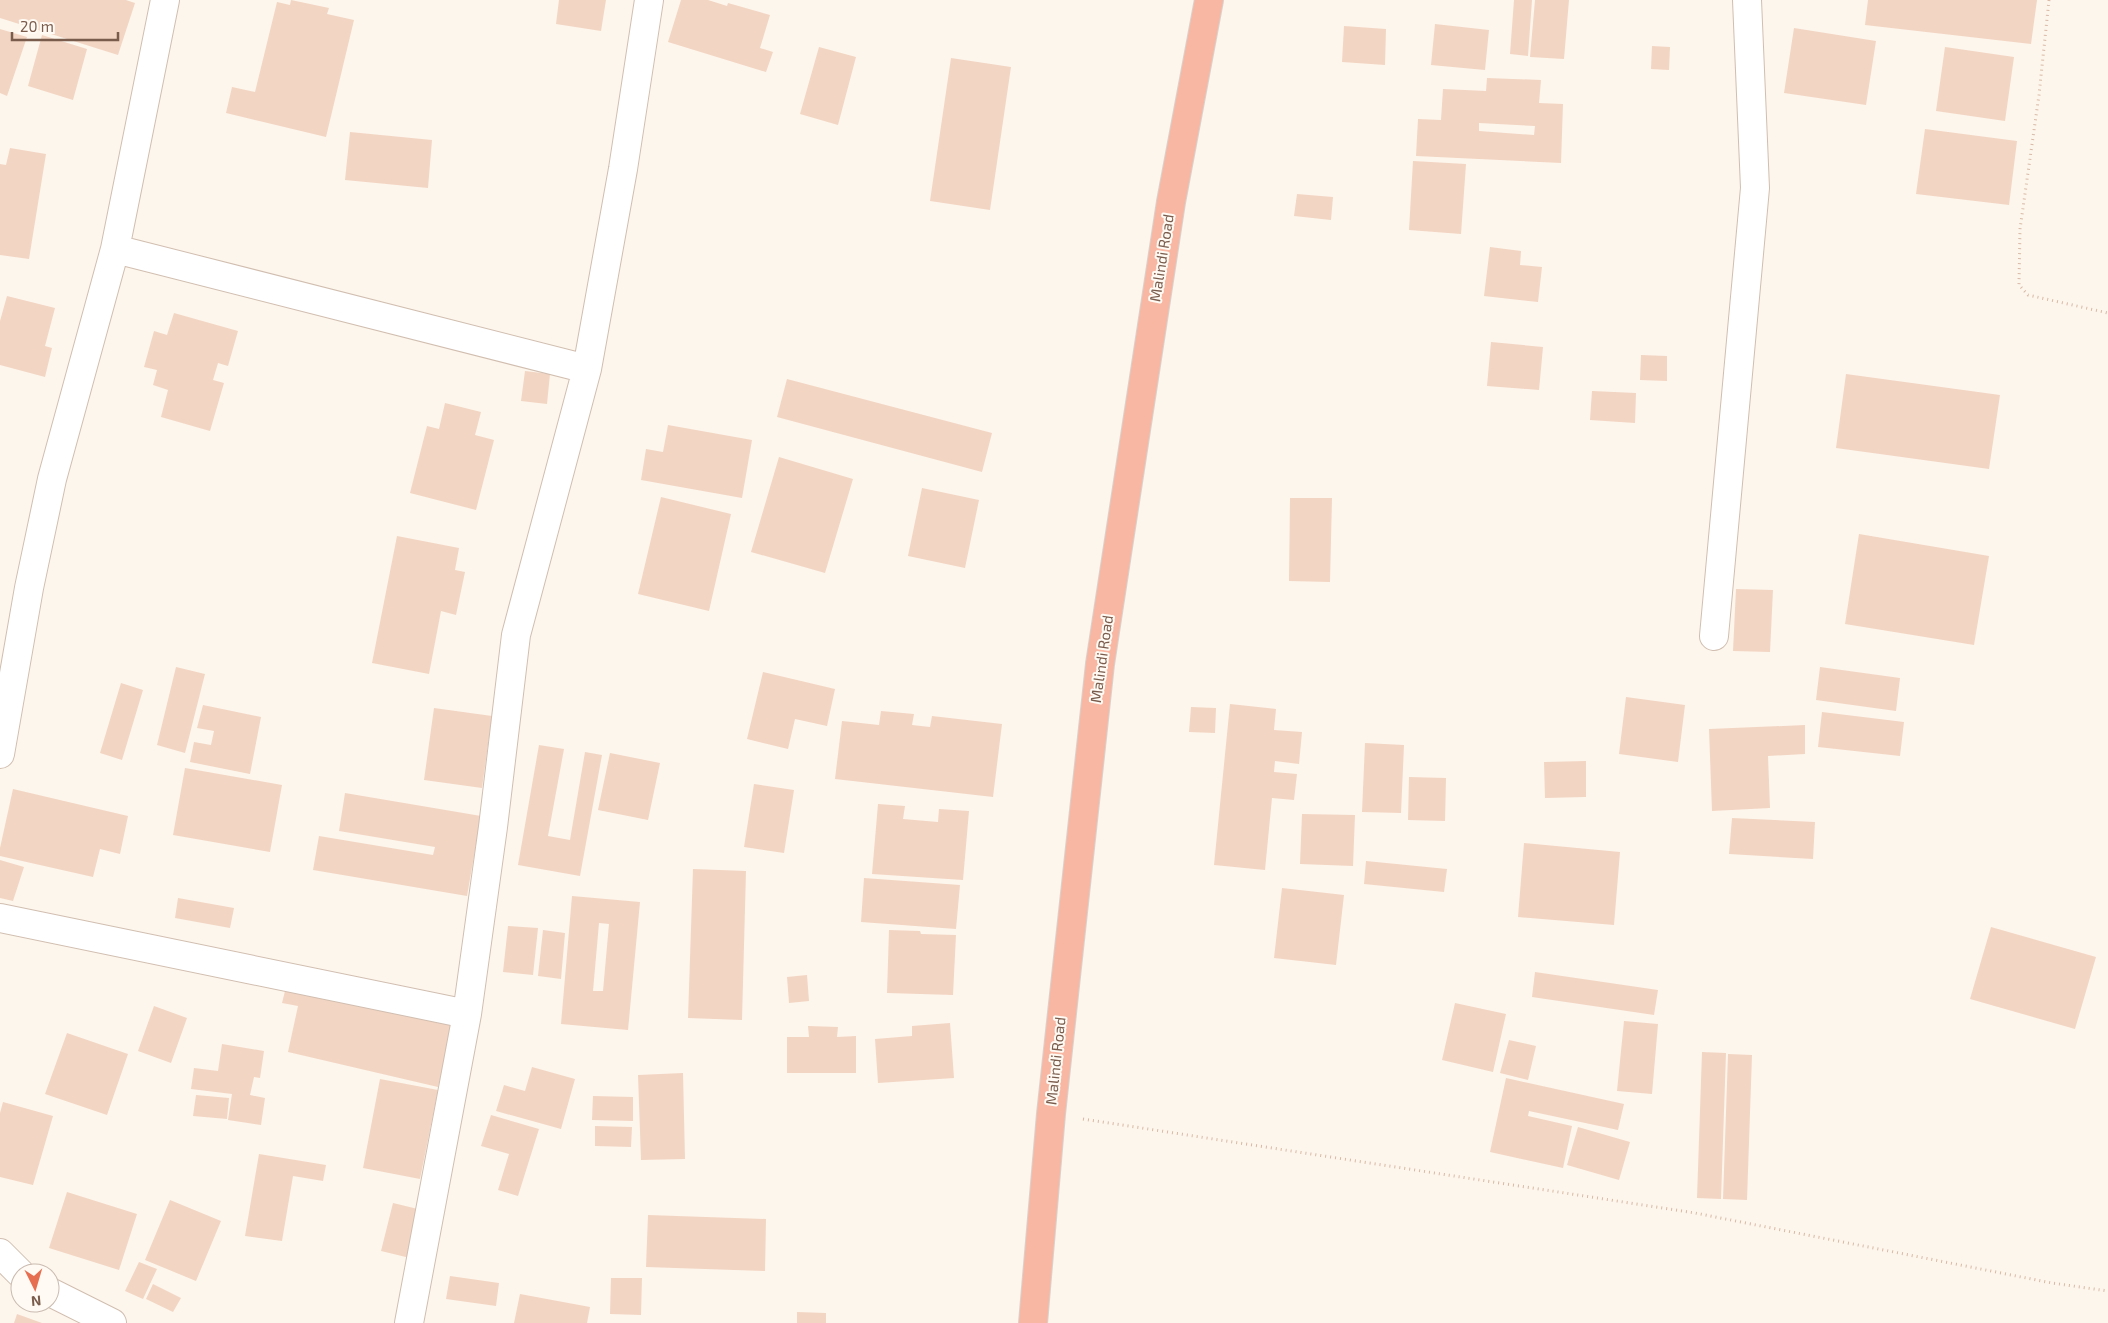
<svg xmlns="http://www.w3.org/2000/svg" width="2108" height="1323" font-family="'Exo 2',sans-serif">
<rect width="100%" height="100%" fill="#fdf6ec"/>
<path fill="#f3d5c3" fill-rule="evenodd" d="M0,0H126L135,3L118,55L0,18Z
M291,0L329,8L327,14L354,20L326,137L226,113L232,87L255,92L277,2L290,5Z
M559,0H606L601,31L556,24Z
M681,0H708L727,6L728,3L770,15L760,48L773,52L766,72L668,42Z
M1514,0H1532L1528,56L1510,54Z
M1535,0H1569L1564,59L1530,57Z
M1868,0H2037L2031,44L1865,25Z
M1435,24L1489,30L1485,70L1431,65Z
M1344,26L1386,29L1385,65L1342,62Z
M1794,28L1876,41L1866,105L1784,93Z
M0,29L27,37L7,96L0,93Z
M42,35L87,49L73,100L28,86Z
M1652,46L1670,47L1669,70L1651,69Z
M819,47L856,57L838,125L800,114Z
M1945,47L2014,57L2005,121L1936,111Z
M951,58L1011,67L990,210L930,201Z
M1487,78L1541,80L1539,103L1563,104L1561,163L1416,156L1418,119L1441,120L1443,89L1486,91ZM1479,123L1535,126L1534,135L1479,131Z
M1925,129L2017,141L2009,205L1916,194Z
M350,132L432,140L428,188L345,180Z
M10,148L46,154L29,259L0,255V164L6,165Z
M1413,161L1466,164L1461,234L1409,230Z
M1297,194L1333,197L1331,220L1294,216Z
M1490,247L1521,251L1520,265L1542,267L1538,302L1484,296Z
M7,296L55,308L45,346L52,348L45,377L0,365V321Z
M174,313L238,331L228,366L218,363L213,380L224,383L210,431L161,417L168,390L153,385L157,370L144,367L154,331L167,335Z
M1491,342L1543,347L1539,390L1487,386Z
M1641,355L1667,356V381L1640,380Z
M525,371L550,374L547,404L521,401Z
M1846,374L2000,395L1989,469L1836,448Z
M787,379L992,433L982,472L777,417Z
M1592,391L1636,393L1635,423L1590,420Z
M445,403L481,412L475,435L494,440L476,510L410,493L427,426L439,429Z
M668,425L752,440L742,498L641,480L646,449L663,452Z
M779,457L853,479L825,573L751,552Z
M922,488L979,500L965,568L908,556Z
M661,497L731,514L709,611L638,594Z
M1290,498H1332L1330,582L1289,581Z
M1859,534L1989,556L1974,645L1845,624Z
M397,536L459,548L455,570L465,572L456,615L441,611L429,674L372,663Z
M1736,589L1773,590L1770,652L1733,651Z
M176,667L205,674L185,753L157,745Z
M1820,667L1900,678L1896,711L1816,700Z
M763,672L835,689L827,726L795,719L788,749L747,739Z
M121,683L143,690L122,760L100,753Z
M1626,697L1685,705L1678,762L1619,754Z
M1230,704L1276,709L1274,730L1302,732L1299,764L1275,761L1274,772L1297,774L1294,800L1272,798L1265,870L1214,865Z
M203,705L261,717L250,774L190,762L194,742L211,745L214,731L197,728Z
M1191,707L1216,708L1215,733L1189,732Z
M434,708L492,716L482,788L424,780Z
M881,711L914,714L912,725L930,727L932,716L1002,724L993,797L835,779L842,721L879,725Z
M1822,712L1904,722L1900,756L1818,747Z
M1805,725V754L1768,756L1770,808L1712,811L1709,729Z
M1365,743L1404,745L1401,813L1362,812Z
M539,745L564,749L548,836L570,840L585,752L602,755L580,876L518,865Z
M610,753L660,763L648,820L598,810Z
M1586,761V797L1545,798L1544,762Z
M185,768L282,785L270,852L173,835Z
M1409,777L1446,778L1445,821L1408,820Z
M754,784L794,790L784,853L744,847Z
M13,789L128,816L120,854L100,849L93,877L0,856V848Z
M345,793L481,816L467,896L313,870L319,836L433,855L435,847L339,831Z
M878,804L905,806L903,819L938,822L939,809L969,811L963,880L872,874Z
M1302,814L1355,815L1353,866L1300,864Z
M1732,818L1815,822L1813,859L1729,854Z
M1524,843L1620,852L1614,925L1518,917Z
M0,860L24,867L13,901L0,898Z
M1366,861L1447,869L1444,892L1364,884Z
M693,869L746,871L742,1020L688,1018Z
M864,878L960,885L956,929L861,922Z
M1282,888L1344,895L1336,965L1274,958Z
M572,896L640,902L628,1030L561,1024ZM599,923L609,924L603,991H593Z
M178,898L234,908L230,928L175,918Z
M508,926L538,928L533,975L503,972Z
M1991,927L2096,957L2075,1029L1970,999Z
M543,930L565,933L561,979L538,976Z
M889,930L920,931L921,934L956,935L953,995L887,993Z
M1535,972L1658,990L1654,1015L1532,997Z
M807,975L809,1001L789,1003L787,977Z
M287,983L454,1021L438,1087L288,1052L298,1006L282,1003Z
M1455,1003L1506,1014L1493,1072L1442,1060Z
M154,1006L187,1018L171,1063L138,1051Z
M1624,1021L1658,1024L1652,1094L1617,1091Z
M950,1023L954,1078L878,1083L875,1039L912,1036V1026Z
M808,1026L838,1027L837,1037L856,1036V1073H787V1037H809Z
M67,1033L128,1054L107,1115L45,1094Z
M1509,1040L1536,1046L1528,1080L1500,1073Z
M222,1044L264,1051L260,1078L254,1077L250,1095L265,1098L261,1125L228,1120L232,1094L191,1089L194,1068L218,1071Z
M1702,1052L1726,1053L1721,1199L1697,1198Z
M1728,1054L1752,1055L1747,1200L1723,1199Z
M532,1067L575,1079L561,1129L496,1111L504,1085L525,1091Z
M683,1073L685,1159L641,1160L638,1075Z
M1506,1078L1624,1104L1618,1130L1529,1111L1528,1116L1572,1126L1563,1168L1490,1152Z
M380,1079L438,1090L420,1179L363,1168Z
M196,1095L229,1098L227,1119L193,1116Z
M593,1096L633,1097V1121L592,1120Z
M3,1102L53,1116L33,1185L0,1177V1113Z
M491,1115L539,1129L518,1196L498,1190L509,1154L481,1146Z
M595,1126L632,1127L631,1147L595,1146Z
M1578,1127L1630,1142L1619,1180L1567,1165Z
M259,1154L326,1165L323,1181L293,1176L282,1241L245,1236Z
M67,1192L137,1214L119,1270L49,1248Z
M170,1200L221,1221L196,1281L145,1260Z
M393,1203L422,1210L410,1258L381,1251Z
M648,1215L766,1219L765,1271L646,1267Z
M139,1262L157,1269L143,1299L125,1291Z
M450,1276L499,1283L496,1306L446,1299Z
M611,1278H642L641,1315L610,1314Z
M153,1284L181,1298L173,1312L146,1299Z
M520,1294L590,1307L587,1323H514Z
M797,1312L826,1313V1323H797Z
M17,1314L42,1323H14Z"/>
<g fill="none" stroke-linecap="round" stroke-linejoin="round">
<g stroke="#d1beb0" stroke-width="30">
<path id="street" d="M115,249L587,369
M1714,636L1755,188L1747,0
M0,754L29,588L52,479L115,249L165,0
M0,918L467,1014
M0,1253L20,1273
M50,1292L112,1323
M409,1323L467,1014L493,827L516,635L587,369L623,169L649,0"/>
</g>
<g stroke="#dad1cd" stroke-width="30">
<path id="highway" d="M1033,1323L1051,1114L1100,664L1171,202L1209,0"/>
</g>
<path stroke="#d9b8a5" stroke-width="3" stroke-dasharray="1 4" stroke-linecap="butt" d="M2049,0L2039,95L2020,229L2019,285L2028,295L2108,313
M1083,1119L1695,1213L2052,1283L2108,1291"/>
<use href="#street" stroke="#fff" stroke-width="28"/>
<use href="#highway" stroke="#f7b7a3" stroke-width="28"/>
</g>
<g text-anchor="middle" stroke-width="4" stroke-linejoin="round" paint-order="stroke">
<g font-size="15" fill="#7a5c4d" stroke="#fffaf3">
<text transform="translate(1162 258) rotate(-81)" y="5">Malindi Road</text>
<text transform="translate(1102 659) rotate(-82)" y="5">Malindi Road</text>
<text transform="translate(1056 1061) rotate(-84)" y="5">Malindi Road</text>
</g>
</g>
<g transform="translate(35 1288) rotate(175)"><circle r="24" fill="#fffaf3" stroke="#cabbb1"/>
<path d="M0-4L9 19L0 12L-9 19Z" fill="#e76f51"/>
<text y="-8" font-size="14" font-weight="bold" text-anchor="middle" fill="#7a5c4d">N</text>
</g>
<path d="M12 32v8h106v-8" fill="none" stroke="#7a5c4d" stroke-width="2.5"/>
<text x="20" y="32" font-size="15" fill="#7a5c4d" stroke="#fffaf3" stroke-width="4" paint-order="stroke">20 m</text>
</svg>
